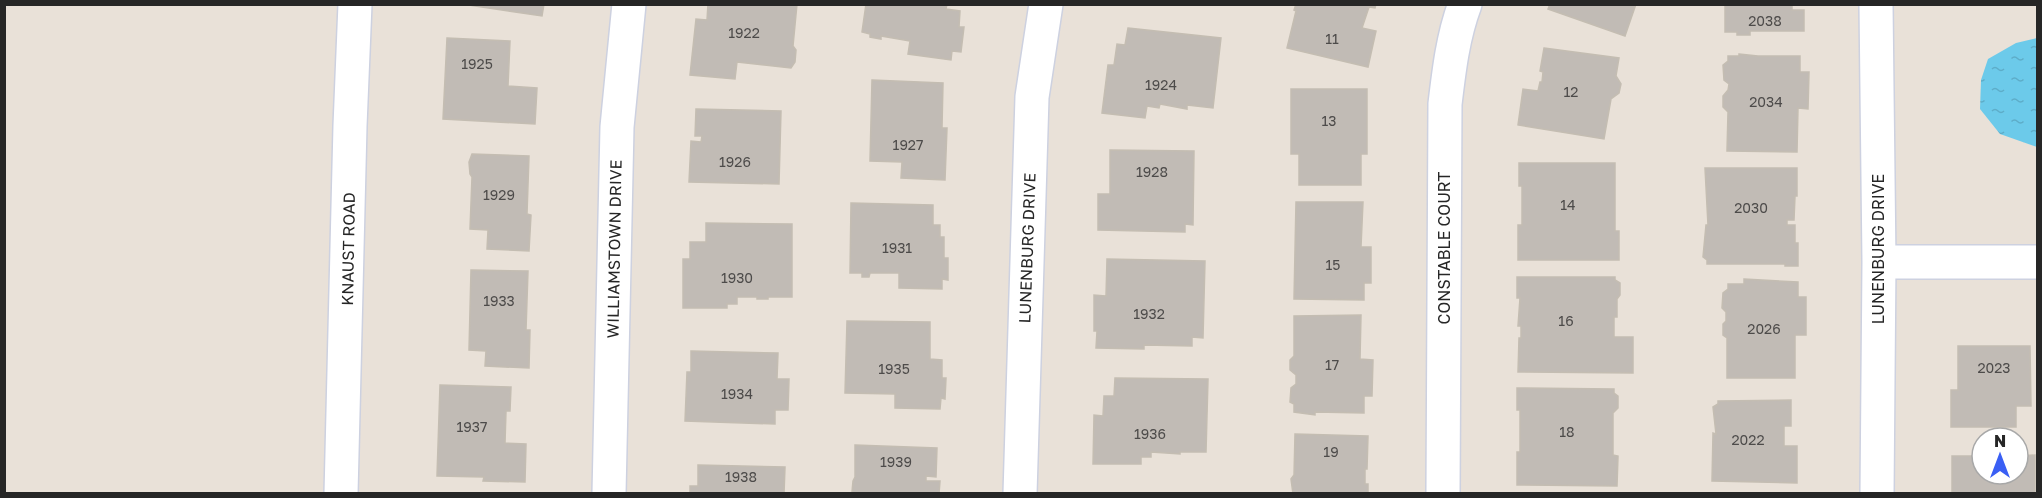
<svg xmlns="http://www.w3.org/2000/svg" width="2042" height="498" font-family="'Golos Text',sans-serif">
<defs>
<pattern id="water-ripples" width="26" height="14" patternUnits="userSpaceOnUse" patternTransform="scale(1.5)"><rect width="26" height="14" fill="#6ccaea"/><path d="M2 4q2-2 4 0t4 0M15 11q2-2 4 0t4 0" fill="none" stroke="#5dadc9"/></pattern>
</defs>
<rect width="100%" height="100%" fill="#e9e1d8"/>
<path fill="url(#water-ripples)" d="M2037,38H2038L2037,147L2000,134L1980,109L1981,80L1988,59L2016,43Z"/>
<path fill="#c1bbb5" stroke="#c4bdb2" stroke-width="1.5" d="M462,4H544L542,16Z
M708,4H797L793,46L796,50L795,62L791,68L737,62L735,79L690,75L696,19L707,20Z
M866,4H947L946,9L960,11L959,27H964L961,52L952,51L951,60L908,54L910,41L881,36V39L870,37V34L862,32Z
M1296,4H1376L1375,8L1369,7L1362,28L1376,31L1368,67L1287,48L1296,11L1294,10Z
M1550,4H1636L1625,36L1548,9Z
M1725,4H1792V10H1804V31H1750V35H1737V32H1725Z
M1128,28L1221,38L1213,108L1187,105V109L1160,104L1159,108L1147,106L1145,118L1102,113L1108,65H1114L1117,44L1125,45Z
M447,38L510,41L508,86L537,88L535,124L443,119Z
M1544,48L1619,58L1616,76L1621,84L1619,93L1611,99L1604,139L1518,125L1523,89L1538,91L1540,82H1542L1543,72L1540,71Z
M1739,54L1758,56H1800V72H1809L1808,109L1798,108L1797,152L1727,151L1728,112L1723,107V96L1728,90L1729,84L1724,80L1723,65L1728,61V56H1739Z
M872,80L943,83L942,128H947L945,180L901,178L902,162L870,161Z
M1291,89H1367V154H1361V185H1299V154H1291Z
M696,109L781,111L779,184L689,182L691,141L701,142L702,136H695Z
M1110,150L1194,151L1193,225L1185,224V232L1098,230V194H1110Z
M472,154L529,156L527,214L531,215L529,251L487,249L488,230L470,229L472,177L470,174L469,162Z
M1519,163H1615V231H1619V260H1518V225H1522V186H1519Z
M1705,168H1797V196H1795L1794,220H1787V225H1795V243H1798V266H1785V264H1707V260L1703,257L1706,225H1708Z
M1296,202H1363L1361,247H1371V283H1364V300L1294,299Z
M851,203L933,205V225H940V237H944V258H948V280L942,279V289L899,288V273H870L869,277H862V273H850Z
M706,223L792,224V297H768V299H757V297H737V304H727V308H683V259H690V242H706Z
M1107,259L1205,261L1203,338L1192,337V346L1144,345V349L1096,348L1097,331H1094V295L1106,296Z
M471,270L528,271L526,330H530L529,368L485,366L486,351L469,350Z
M1517,277H1615V280L1620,283V295L1617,299V317H1614V337H1633V373L1518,372L1519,338H1521V326H1518L1520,298H1517Z
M1744,279L1798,282V297H1806V335H1795V378H1727V338L1723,335V324L1726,321V312L1722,308L1723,293L1728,289V284H1744Z
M1361,315L1360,359L1373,360L1372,396H1364V413L1315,412V415L1294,412V404L1290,402L1291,388L1296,384V375L1290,370V360L1294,356V316Z
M847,321L930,322V359L942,360V378H946L945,399L941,398L940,409L895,408V394L845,393Z
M1958,346H2030L2031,406H2016V427H1951V390H1958Z
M691,351L778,353L777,379H789L788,410H775V424L685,421L687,372H691Z
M1115,378L1208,379L1206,452H1180V454L1151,452V457H1141V464H1093L1094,415L1103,416L1104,396H1114Z
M440,385L511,387L510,411H506L505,443L526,444L525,482L483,481L484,477L437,476Z
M1517,388L1614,389V393L1618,396V408L1613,413V455L1618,456L1617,486L1517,485V452H1520V410H1517Z
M1791,400V426H1784V446H1797V483L1712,481L1713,433L1716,434L1713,407L1718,404V401Z
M1295,434L1368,436L1367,469H1365V484H1368V494H1293L1291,479L1294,475Z
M855,445L937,448L936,477L926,476V481H940L939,494H854L852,492L853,481L855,477Z
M2035,455V494H1952V456H1982V474H2018V456Z
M698,465L785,467L784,494H690V486H698Z"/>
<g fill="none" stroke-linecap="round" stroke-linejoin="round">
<g stroke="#cdd1e0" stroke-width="36">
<path id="minor" d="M1876,4L1879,262L1877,494
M1879,262H2038
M609,494L617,127L629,4
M1020,494L1032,97L1046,4
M1443,494L1445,104C1449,70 1453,36 1465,4"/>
</g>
<g stroke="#cdd1e0" stroke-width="36">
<path id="secondary" d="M341,494L350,126L355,4"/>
</g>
<use href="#minor" stroke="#fff" stroke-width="33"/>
<use href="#secondary" stroke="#fff" stroke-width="33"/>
</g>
<g text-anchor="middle" stroke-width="4.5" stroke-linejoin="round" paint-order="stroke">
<g font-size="14" fill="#4d4b4a">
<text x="1765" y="26">2038</text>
<text x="744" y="38">1922</text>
<text x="1332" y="44">11</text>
<text x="477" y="69">1925</text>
<text x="1161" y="90">1924</text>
<text x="1571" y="97">12</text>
<text x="1766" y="107">2034</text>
<text x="1329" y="126">13</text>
<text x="908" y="150">1927</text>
<text x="735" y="167">1926</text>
<text x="1152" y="177">1928</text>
<text x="499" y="200">1929</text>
<text x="1568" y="210">14</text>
<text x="1751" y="213">2030</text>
<text x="897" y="253">1931</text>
<text x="1333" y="270">15</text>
<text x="737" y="283">1930</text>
<text x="499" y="306">1933</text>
<text x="1149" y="319">1932</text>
<text x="1566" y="326">16</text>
<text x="1764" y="334">2026</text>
<text x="1332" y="370">17</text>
<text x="1994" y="373">2023</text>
<text x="894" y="374">1935</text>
<text x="737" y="399">1934</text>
<text x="472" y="432">1937</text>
<text x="1567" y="437">18</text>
<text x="1150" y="439">1936</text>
<text x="1748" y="445">2022</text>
<text x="1331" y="457">19</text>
<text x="896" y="467">1939</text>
<text x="741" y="482">1938</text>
</g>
<g font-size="16" fill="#262626" stroke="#fff">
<text transform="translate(1027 248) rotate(-88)" y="6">LUNENBURG DRIVE</text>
<text transform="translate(1444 248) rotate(-90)" y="6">CONSTABLE COURT</text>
<text transform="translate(348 249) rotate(-89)" y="6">KNAUST ROAD</text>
<text transform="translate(614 249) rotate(-89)" y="6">WILLIAMSTOWN DRIVE</text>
<text transform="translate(1878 249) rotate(-90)" y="6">LUNENBURG DRIVE</text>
</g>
</g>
<rect width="2042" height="498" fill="none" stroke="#262626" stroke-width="12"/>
<g transform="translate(2000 456)"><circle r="28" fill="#ffffff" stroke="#a8a8a8" stroke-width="1.5"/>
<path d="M0-4.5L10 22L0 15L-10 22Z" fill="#3a5ff4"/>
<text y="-9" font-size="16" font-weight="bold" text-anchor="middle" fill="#262626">N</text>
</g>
</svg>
